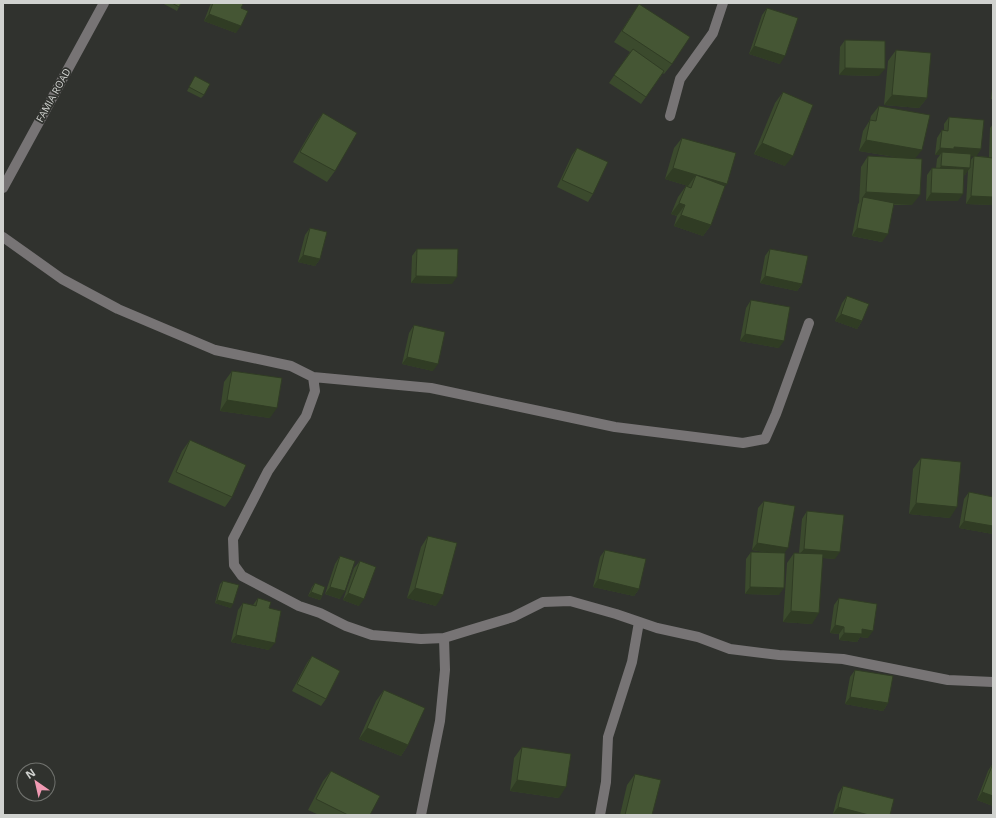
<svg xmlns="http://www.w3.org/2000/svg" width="996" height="818" font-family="'Open Sans',sans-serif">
<rect width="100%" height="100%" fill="#30322e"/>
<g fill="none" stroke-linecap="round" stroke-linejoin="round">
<path stroke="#777475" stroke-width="10" d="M670,116L680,79L713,33L723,3
M3,188L104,3
M3,237L62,279L118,309L215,350L291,366L313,377L315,391L306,416L268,471L233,539L234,565L242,576L299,606L320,613L346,626L372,635L421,639L444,638L470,630L513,617L543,602L570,601L616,614L657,628L698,637L730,649L779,655L843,659L948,680L993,682
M313,377L431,388L615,427L743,443L765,439L776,414L809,323
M421,815L440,721L445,670L444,638
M600,815L606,782L608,737L632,662L639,622"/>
</g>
<path fill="#3b4a2d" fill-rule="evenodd" d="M162,3H181L177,11Z
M211,3H241V8L236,33L204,21Z
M639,4L672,64L664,74L663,73L641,104L609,83L630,52L614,42Z
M767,8L780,64L749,54L762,15Z
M845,40L879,76L839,75L840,47Z
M896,50L927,98L919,108L884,105L888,61Z
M195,76L204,95L201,98L187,91Z
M993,80V99H991Z
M783,92L785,166L754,154L775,103Z
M879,106L916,159L912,205H894L882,242L852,236L858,204L859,203L861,167L868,156L901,158L859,151L863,131L870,120L871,116Z
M323,113L335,171L327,182L293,162L315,124Z
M949,117L981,149L976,156L989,157L990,128L993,124V205L966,204L968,170L965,175H964L958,201H926L927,175L932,168H936L937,159L940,155H935L937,138L942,130H944V124ZM971,156H974L970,161Z
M682,138L725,186L711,225L703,236L674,226L677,216L671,214L678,197L686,186L688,187V186L665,179L674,148Z
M577,148L593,194L588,202L557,187L572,155Z
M310,228L320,259L315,266L298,262L305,235Z
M417,249L452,284L411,283L412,256Z
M770,249L802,284L797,291L760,283L765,256Z
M847,296L862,321L857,329L835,321L842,303Z
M751,300L779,348L740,341L746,308Z
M414,325L433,371L402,364L409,333Z
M232,371L270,418L220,411L224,382Z
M190,440L232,497L225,507L168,482L182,451Z
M921,458L950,518L909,514L913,469Z
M969,492L993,497V534L959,528L964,499Z
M764,501L785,553L779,595L745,594L746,559L751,552H764L752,550L758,508Z
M807,511L835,559L823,558L812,624L783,622L787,563L794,553H799L802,519Z
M428,536L436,606L407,598L421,547Z
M605,550L639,589L634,596L593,587L600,557Z
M340,556V599L325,594L335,564Z
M360,561L359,606L343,600L354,568Z
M223,581L231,608L215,603L220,584Z
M315,583L322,596L320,600L308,596L312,587Z
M258,598L269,650L231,642L238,610L243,603L253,605Z
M839,598L868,638L860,637L857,642L839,640V634L830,633L834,605Z
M312,656L326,699L321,706L292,691L307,663Z
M855,670L888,703L883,711L845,704L850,677Z
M384,690L408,745L401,756L359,739L376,701Z
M522,747L559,798L510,791L514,758Z
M993,763V806L977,800L988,771Z
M331,771L370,815H319L308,810L323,781Z
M635,774L652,815H620L627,785Z
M843,786L894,799L833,814L838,794Z"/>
<path fill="#303c24" d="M209,14L241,26L236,33L204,21Z
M754,46L785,56L780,64L749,54Z
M845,68L885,69L879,76L839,75Z
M892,95L927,98L919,108L884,105Z
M866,140L922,150L914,160L859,151Z
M762,143L793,156L785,166L754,154Z
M954,147L981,149L976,157L950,154L942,152L940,155H935L940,148Z
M941,166L970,168L965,175L936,174Z
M673,168L727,184L719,194L696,175L688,186L665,179Z
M866,192L920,195L912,205L862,203L863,197L859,203Z
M931,193L963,194L958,201H926Z
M971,196L993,197V205L966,204Z
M679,203L685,205L677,216L671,214Z
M681,215L711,225L703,236L674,226Z
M857,228L888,234L882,242L852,236Z
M303,255L320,259L315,266L298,262Z
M416,276L457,277L452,284L411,283Z
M765,276L802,284L797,291L760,283Z
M841,314L862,321L857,329L835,321Z
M745,334L784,341L779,348L740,341Z
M407,357L438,364L433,371L402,364Z
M227,400L277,408L270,418L220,411Z
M916,503L957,507L950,518L909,514Z
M964,521L993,526V534L959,528Z
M757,543L788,548L783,555L752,550Z
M804,549L840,552L835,559L798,556Z
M598,579L639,589L634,596L593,587Z
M330,587L345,591L340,599L325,594Z
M750,587L784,588L779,595L745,594Z
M415,588L443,595L436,606L407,598Z
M311,592L322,596L320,600L308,596Z
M348,593L364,599L359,606L343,600Z
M217,600L233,604L231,608L215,603Z
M791,611L819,613L812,624L783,622Z
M835,625L844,627L839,634L830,633Z
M862,629L873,631L868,638L860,637L857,642L839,640L844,633Z
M236,635L275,643L269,650L231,642Z
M850,697L888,703L883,711L845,704Z
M367,728L408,745L401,756L359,739Z
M517,780L566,787L559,798L510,791Z
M982,792L993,796V806L977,800Z
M838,807L869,815H835L833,814Z"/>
<path fill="#455634" stroke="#303c24" d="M172,3H181L179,7Z
M213,3H241L243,4L241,8L248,11L241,26L209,14Z
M639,4L690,37L672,64L622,31Z
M767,8L798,18L785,56L754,46Z
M845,40L885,41V69L845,68Z
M633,49L664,71L646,97L614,75Z
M896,50L931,53L927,98L892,95Z
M195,76L210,84L204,95L189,87Z
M783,92L813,105L793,156L762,143Z
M879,106L930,115L922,150L866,140L870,120L876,121Z
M323,113L357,133L335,171L300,152Z
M949,117L984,120L981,149L954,147V149L940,148L942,130L948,131Z
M682,138L736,153L727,184L673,168Z
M577,148L608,162L593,194L562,180Z
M942,152L971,154L970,168L941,166Z
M868,156L922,159L920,195L866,192Z
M974,156L993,158V197L971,196Z
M932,168L964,169L963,194L931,193Z
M696,175L725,186L711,225L681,215L685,205L679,203L686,186L691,188Z
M863,197L894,203L888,234L857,228Z
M310,228L327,232L320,259L303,255Z
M417,249H458L457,277L416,276Z
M770,249L808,256L802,284L765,276Z
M847,296L869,304L862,321L841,314Z
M751,300L790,307L784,341L745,334Z
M414,325L445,332L438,364L407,357Z
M232,371L282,378L277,408L227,400Z
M190,440L246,465L232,497L176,472Z
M921,458L961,462L957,507L916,503Z
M969,492L993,497V526L964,521Z
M764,501L795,506L788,548L757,543Z
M807,511L844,515L840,552L804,549Z
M428,536L457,543L443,595L415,588Z
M605,550L646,559L639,589L598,579Z
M751,552L785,553L784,588L750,587Z
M794,553L823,554L819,613L791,611Z
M340,556L355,561L345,591L330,587Z
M360,561L376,567L364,599L348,593Z
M223,581L239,585L233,604L217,600Z
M315,583L325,587L322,596L311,592Z
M258,598L271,602L269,608L281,611L275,643L236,635L243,603L256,606Z
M839,598L877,604L873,631L862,629V634L844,633V627L835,625Z
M312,656L340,671L326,699L297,684Z
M855,670L893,676L888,703L850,697Z
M384,690L425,708L408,745L367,728Z
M522,747L571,754L566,787L517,780Z
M993,763V796L982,792Z
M331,771L380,796L370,815H348L316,799Z
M635,774L661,780L652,815H625Z
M843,786L894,799L890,815H869L838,807Z"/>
<g text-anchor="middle" stroke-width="3.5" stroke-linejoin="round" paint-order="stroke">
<g font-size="10" fill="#d0d2cf" stroke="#30322e">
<text transform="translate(53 95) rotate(-61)" y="4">FAMIA ROAD</text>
</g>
</g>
<rect width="996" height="818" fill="none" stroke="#d0d2cf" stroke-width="8"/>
<g transform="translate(36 782) rotate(326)"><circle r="19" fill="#30322e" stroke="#70726e"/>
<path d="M0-3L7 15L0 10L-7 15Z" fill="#f19ab3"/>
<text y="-6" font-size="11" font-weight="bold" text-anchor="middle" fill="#d0d2cf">N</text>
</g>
</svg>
